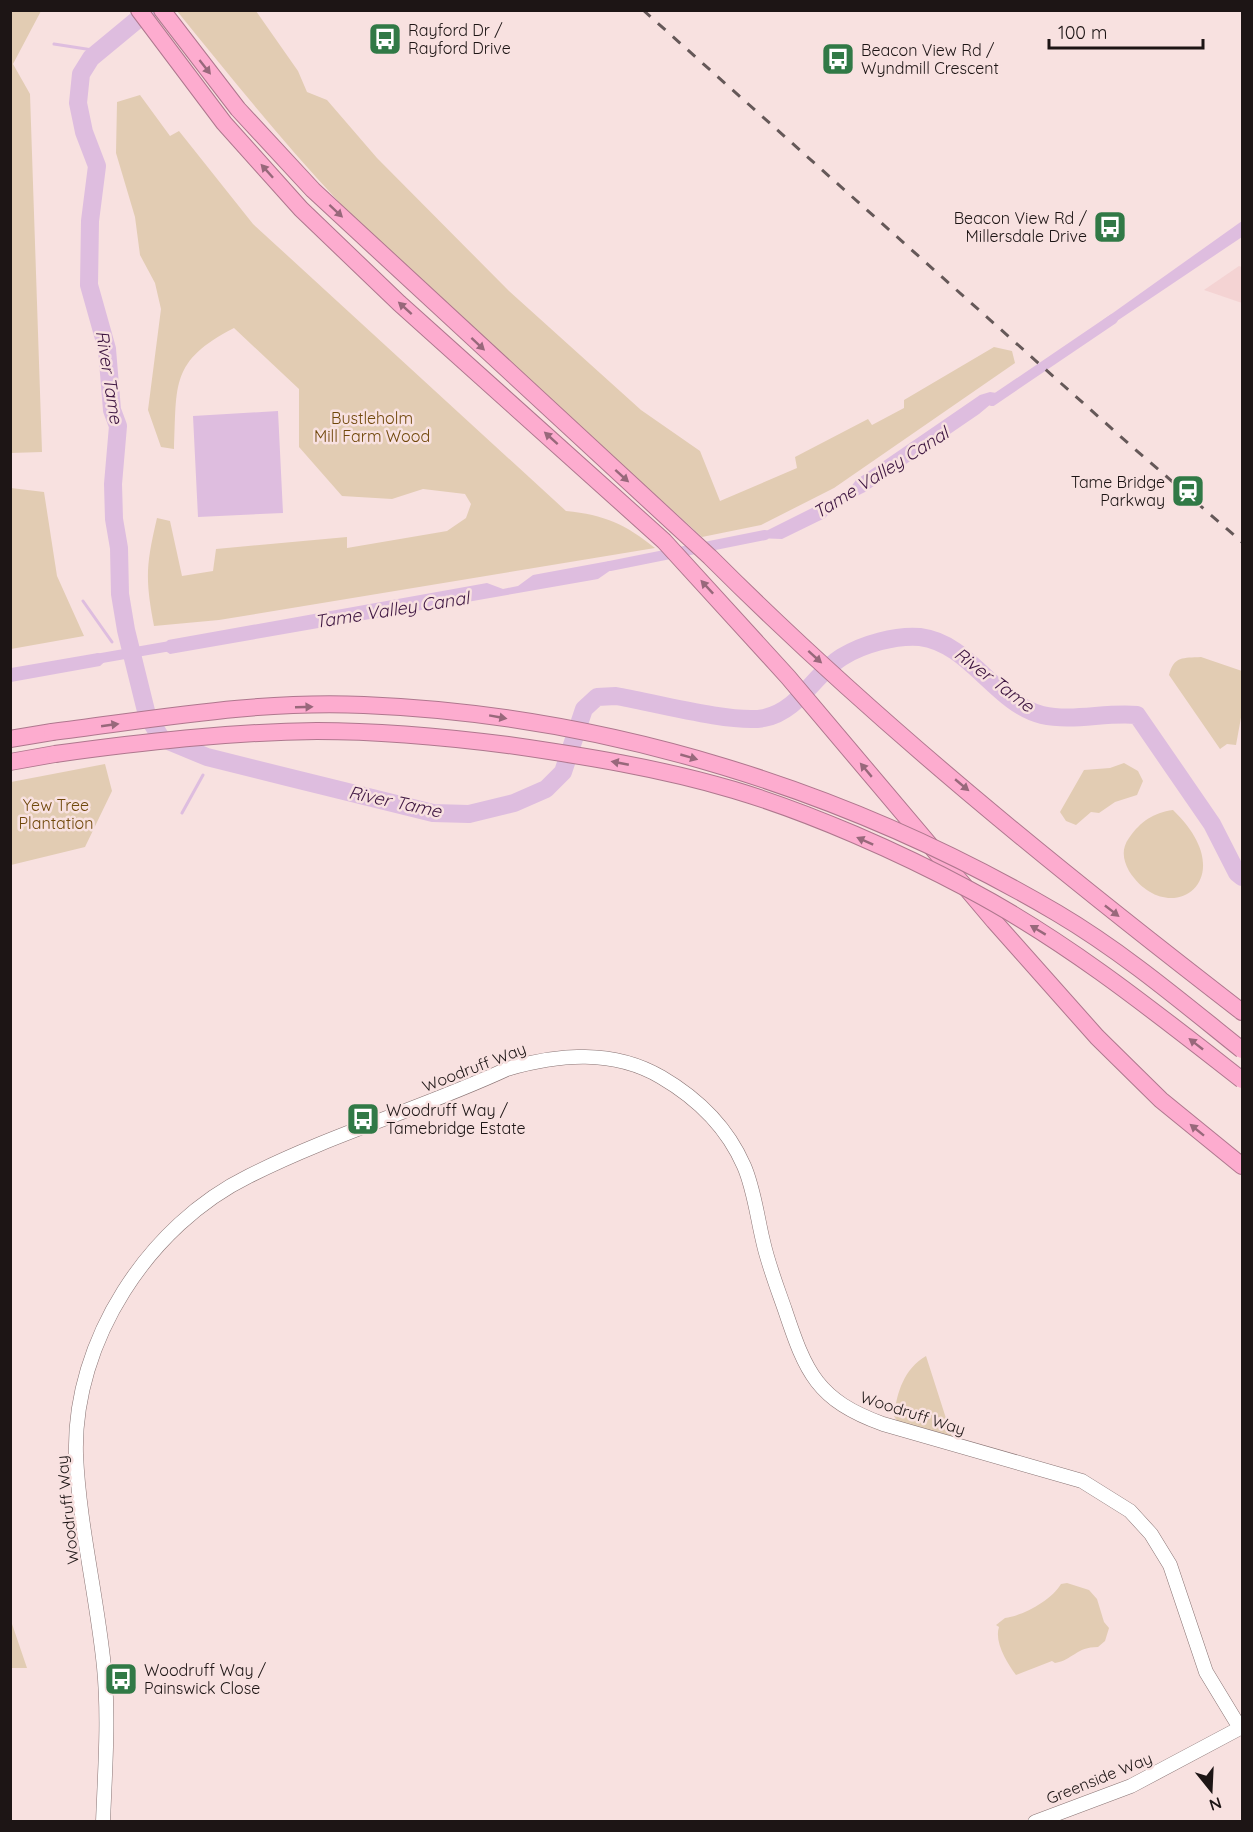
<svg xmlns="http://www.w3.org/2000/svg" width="1253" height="1832" font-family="Quicksand,sans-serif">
<rect width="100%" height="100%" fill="#f8e1e0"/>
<path fill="#f4d3d3" d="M1239,266L1242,267V303L1204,290Z"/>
<path fill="#e2ccb3" d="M10,11H41L13,64L30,94L42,452L11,453Z
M177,11H256L298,71L307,92L327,100L377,158L509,291L641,410L700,451L720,501L797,468L795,457L868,419L872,425L904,408V400L994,347L1012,351L1015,363L834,488L761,525L702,537C581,426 451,321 338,201C281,140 229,75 177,11Z
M140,95L170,136L179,131L253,224L566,511C605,515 625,524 655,548L219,620L154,626C145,579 146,565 157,518L170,521L182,576L213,571L216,549L347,537V548L447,531L466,518L471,504L465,494L423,489L392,499L342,496L299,447V389L234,328C170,361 177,384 174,449L161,447L148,410L161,309L155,283L140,255L135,217L116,153L117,102Z
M11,488L44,492L57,576L84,636L11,649Z
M1201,657L1242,671V712L1236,745L1227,744L1220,749L1169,675C1174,656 1183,658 1201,657Z
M1124,763L1138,771L1143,781L1137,795L1115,802L1099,813L1091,812L1076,825L1066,821L1060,812L1084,770L1110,768Z
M105,764L112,791L85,847L11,865V782Z
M1173,810C1246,880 1168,932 1129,871C1123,860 1121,849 1129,838C1141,821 1153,813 1173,810Z
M926,1356L952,1437L897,1421L894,1416C897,1392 904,1369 926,1356Z
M1067,1583L1089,1590L1097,1599L1104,1622L1109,1628L1105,1641L1098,1647C1076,1647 1073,1660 1055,1663L1052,1661L1016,1675C1007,1663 994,1642 999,1627L996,1625L1005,1618C1022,1616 1051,1601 1061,1584Z
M10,1621H11L27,1668H11Z"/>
<path fill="#debddf" d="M1242,221V237L1111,325L1103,326V320L1110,315Z
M990,392L1003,394L979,414L865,492L835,507L825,518L782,539L752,538L818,505L832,503L846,494L856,480L980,395Z
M278,411L283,513L198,517L193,416Z
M609,561L621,563L598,579L170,654L161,648L168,640L487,583L503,589L518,586L533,575Z
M98,653L110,657L100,666L11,682V668Z"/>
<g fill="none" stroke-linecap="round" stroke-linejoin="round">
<path stroke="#debddf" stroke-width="3" d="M54,44L99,51
M83,601L112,642
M182,813L203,775"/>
<path stroke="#debddf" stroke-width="10" d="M992,401L1113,319
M610,566L765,535
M96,659L176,645"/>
<path stroke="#debddf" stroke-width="18" d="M149,10L91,58L81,74L78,103L84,132L97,166L90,221L89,285L107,349L112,410L118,426L113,484L114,519L119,548L120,594L126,630L147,715L161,738L207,757L287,777L433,813L469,814L514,803L546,789L563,772L584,709L597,697L616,696C651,702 733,724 764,718C799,711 814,674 842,657C863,644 896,635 920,637C970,643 996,704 1042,715C1073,722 1105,712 1137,715L1212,824L1237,873L1242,877"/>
<g stroke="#887373" stroke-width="15">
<path id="secondary" d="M103,1822C105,1770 109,1718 104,1667C97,1596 79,1525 76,1454C73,1341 149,1225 249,1176C332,1134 423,1108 507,1069C559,1054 613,1049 661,1077C697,1098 727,1127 744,1166C754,1189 757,1216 763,1241C768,1264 777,1287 785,1310C806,1373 817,1400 883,1424L1082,1481L1130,1511L1151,1534L1170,1565L1206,1672L1240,1728
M1035,1822L1131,1786L1242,1727"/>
</g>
<g stroke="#af778e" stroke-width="18">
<path id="highway" d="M139,10L224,123L301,209L399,303L664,541L788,677L994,921L1097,1037L1161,1100L1242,1166
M162,10L238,109L313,190L710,557C875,722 1058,870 1242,1012
M10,739L52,732
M10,762L55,754"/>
</g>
<use href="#secondary" stroke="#fff" stroke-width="14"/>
<use href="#highway" stroke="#fdaccf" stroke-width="16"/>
<path stroke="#655858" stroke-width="3" stroke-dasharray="10 10" stroke-linecap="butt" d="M643,10L1129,444L1242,542"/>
<g stroke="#af778e" stroke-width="18" stroke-linecap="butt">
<path id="highway-bridge" d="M52,732C155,719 260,700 364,705C607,715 848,790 1057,913C1123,952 1182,1002 1242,1050
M55,754C142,742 229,732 317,731C381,731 445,737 508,745C584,756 660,768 734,790C811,813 899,852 970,890C1068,942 1155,1012 1242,1080"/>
</g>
<use href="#highway-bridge" stroke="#fdaccf" stroke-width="16"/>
</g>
<defs><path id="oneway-solid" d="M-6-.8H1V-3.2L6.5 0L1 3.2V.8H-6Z" transform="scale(1.5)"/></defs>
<g fill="#98687b">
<use href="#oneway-solid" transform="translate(205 67) rotate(52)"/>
<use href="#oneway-solid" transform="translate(267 171) rotate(-132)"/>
<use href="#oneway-solid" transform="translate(336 211) rotate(43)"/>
<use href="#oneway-solid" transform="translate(405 308) rotate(-138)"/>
<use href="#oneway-solid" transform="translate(478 344) rotate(43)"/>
<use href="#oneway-solid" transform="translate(551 438) rotate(-138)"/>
<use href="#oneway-solid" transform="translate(622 476) rotate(42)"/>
<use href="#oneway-solid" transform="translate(707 587) rotate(-133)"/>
<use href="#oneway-solid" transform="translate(815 657) rotate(42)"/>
<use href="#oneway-solid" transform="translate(304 707) rotate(-2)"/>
<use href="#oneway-solid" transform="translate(498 717) rotate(10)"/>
<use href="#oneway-solid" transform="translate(110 725) rotate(-8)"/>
<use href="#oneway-solid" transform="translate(689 757) rotate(16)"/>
<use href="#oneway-solid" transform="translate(620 763) rotate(-169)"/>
<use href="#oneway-solid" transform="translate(866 770) rotate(-130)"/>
<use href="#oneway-solid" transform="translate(962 785) rotate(40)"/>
<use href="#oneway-solid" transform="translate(865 841) rotate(-156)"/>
<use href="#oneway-solid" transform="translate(1112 911) rotate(38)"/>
<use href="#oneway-solid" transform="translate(1038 930) rotate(-149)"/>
<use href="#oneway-solid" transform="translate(1196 1044) rotate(-142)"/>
<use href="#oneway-solid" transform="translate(1197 1130) rotate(-141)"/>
</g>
<defs>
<g id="bus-square" transform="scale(1.725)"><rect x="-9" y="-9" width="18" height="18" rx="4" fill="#317946" stroke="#f8e1e0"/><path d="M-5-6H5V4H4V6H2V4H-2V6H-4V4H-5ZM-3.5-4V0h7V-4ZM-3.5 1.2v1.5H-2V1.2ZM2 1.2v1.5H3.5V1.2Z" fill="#fff"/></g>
<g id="station-square" transform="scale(1.725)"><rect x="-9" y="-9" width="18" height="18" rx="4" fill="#317946" stroke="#f8e1e0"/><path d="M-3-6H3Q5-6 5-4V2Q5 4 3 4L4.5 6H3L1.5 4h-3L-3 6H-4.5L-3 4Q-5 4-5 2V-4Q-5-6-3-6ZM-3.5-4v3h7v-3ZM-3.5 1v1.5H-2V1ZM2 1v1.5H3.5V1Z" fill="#fff"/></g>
</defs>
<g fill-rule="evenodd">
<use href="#bus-square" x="385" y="39"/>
<use href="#bus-square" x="838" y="59"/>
<use href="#bus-square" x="1110" y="227"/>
<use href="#station-square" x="1188" y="491"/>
<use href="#bus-square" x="363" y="1119"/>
<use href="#bus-square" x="121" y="1679"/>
</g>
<g text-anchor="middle" stroke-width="5" stroke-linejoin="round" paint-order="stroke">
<g font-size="16" fill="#1d1515" stroke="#f8e1e0" text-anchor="start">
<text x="408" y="36">Rayford Dr /<tspan x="408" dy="18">Rayford Drive</tspan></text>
<text x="861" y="56">Beacon View Rd /<tspan x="861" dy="18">Wyndmill Crescent</tspan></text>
<text x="1087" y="224" text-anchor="end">Beacon View Rd /<tspan x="1087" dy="18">Millersdale Drive</tspan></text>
<text x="1165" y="488" text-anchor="end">Tame Bridge<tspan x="1165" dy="18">Parkway</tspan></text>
<text x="386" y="1116">Woodruff Way /<tspan x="386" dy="18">Tamebridge Estate</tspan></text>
<text x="144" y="1676">Woodruff Way /<tspan x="144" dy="18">Painswick Close</tspan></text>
</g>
<g font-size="16" fill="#70480b" stroke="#f8e1e0">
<text x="372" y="424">Bustleholm<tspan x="372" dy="18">Mill Farm Wood</tspan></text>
<text x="56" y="811">Yew Tree<tspan x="56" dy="18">Plantation</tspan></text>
</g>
<g font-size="16" fill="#1d1515" stroke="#f8e1e0">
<text transform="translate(474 1067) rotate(-21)" y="6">Woodruff Way</text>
<text transform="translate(913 1413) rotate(18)" y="6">Woodruff Way</text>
<text transform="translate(67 1510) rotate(-96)" y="6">Woodruff Way</text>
<text transform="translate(1099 1778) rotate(-22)" y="6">Greenside Way</text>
</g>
<g font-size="18" font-style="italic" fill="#3e1641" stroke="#f8e1e0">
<text transform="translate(109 377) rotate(81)" y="6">River Tame</text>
<text transform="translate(881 473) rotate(-32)" y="6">Tame Valley Canal</text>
<text transform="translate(392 610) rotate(-9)" y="6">Tame Valley Canal</text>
<text transform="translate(994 680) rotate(37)" y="6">River Tame</text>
<text transform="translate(395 802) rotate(12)" y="6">River Tame</text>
</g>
</g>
<rect width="1253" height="1832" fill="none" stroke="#1d1515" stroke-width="24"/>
<g transform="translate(1211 1790) rotate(162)" stroke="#f8e1e0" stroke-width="4.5" paint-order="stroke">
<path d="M0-4.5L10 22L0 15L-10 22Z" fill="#1d1515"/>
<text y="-9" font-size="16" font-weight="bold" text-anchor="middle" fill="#1d1515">N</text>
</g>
<path d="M1049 39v9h154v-9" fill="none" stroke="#1d1515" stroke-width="3"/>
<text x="1058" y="39" font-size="18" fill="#1d1515" stroke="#f8e1e0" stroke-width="4.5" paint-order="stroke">100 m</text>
</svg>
